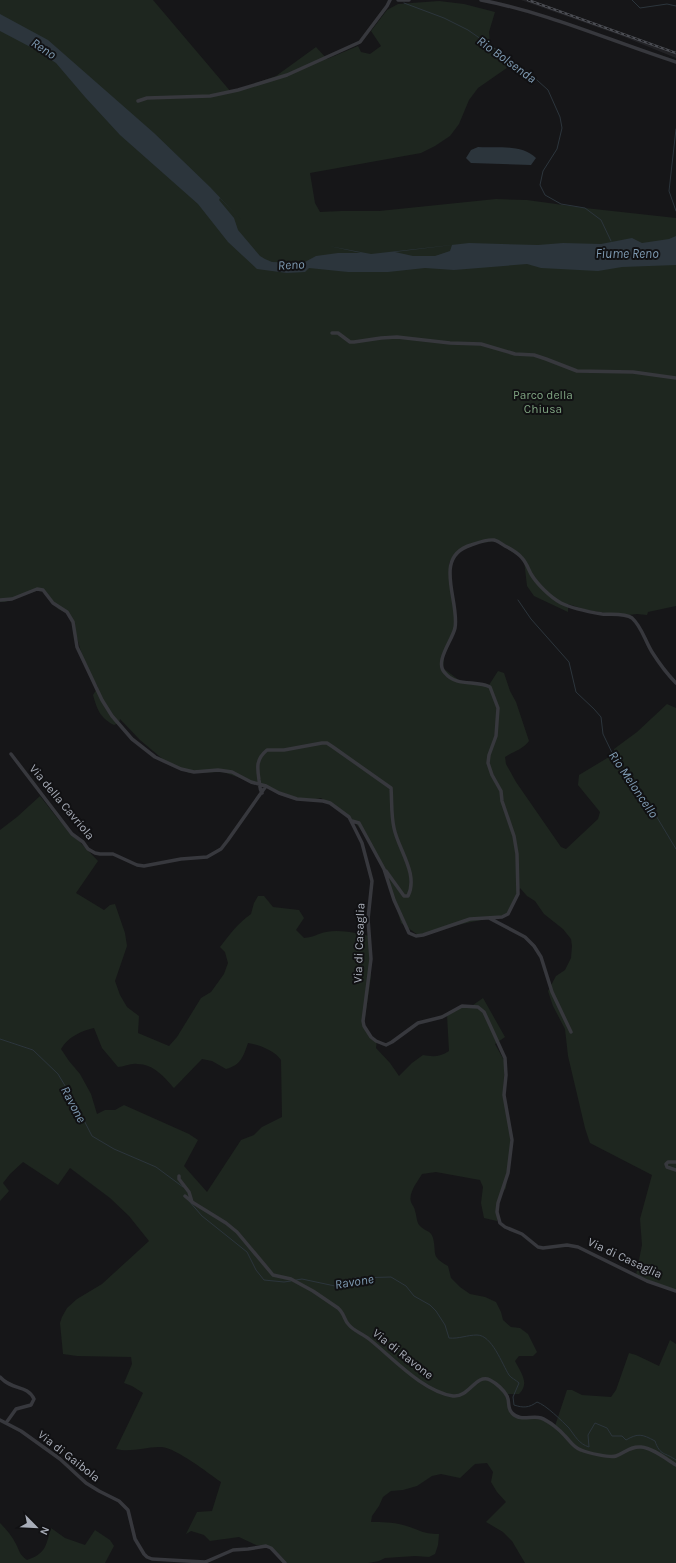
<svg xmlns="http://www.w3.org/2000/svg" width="676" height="1563" font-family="Karla,sans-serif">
<rect width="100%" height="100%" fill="#161618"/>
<path fill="#222225" d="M521,0H531L676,52V58L622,36Z"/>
<path fill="#1e261f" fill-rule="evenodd" d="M0,0H153L231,92L276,76L316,47L327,59L358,46L361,52L370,54L381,46L371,31L387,10L398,4L439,1L464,4L495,12L489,32L490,44L514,63L478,88L469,100L459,124L450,136L435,146L421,153L310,173L315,203L320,212L341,211H379L496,199L527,200L585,208L676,218V606L648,612L647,615L637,614L628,615H618L587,610L568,604V612L534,596L527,586L524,560L496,541L475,544L456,553L449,563L457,623L445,648L443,668L464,684L485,683L489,685L498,671L504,673L510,691L516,702L529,741C522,750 514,751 505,757L506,764L516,782L561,847L566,849L598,819L600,812L578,785L579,775L614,754V749L637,732L667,704L676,708V1291L636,1275L642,1245L640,1219L652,1175L590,1143L585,1128L568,1056L565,1029L553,1006L548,991L556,976L565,970L571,958L572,946L571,939L563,929L544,914L535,901L527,896L520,888L510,912L507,913L505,917C476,919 447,928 418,935L401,923L390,886L371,843L354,821L321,798L306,801L223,772L189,773L165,761L140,740L120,719L119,723L114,725C100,718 97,709 93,695L98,687L86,668L70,615L58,609L42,589L5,602H0Z
M40,796L58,819L98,861L76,893L104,910L110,905L115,904L125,933L127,946L115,981L120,995L127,1007L139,1016L138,1033L169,1046L177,1037L201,998L211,992L224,974L228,963L225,952L220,947C230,934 238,923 251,914L254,903L258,896H264L273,907L299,910L304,918L296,930L304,938C315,937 316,934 326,932C340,929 356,933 370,936L371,976L364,1025L369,1033L377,1040L376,1048L390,1063L399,1076L412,1063L423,1055C433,1057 440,1057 449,1051L447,1015L463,1006L473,1005L483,998L505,1037L495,1044L505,1062L503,1091L510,1132V1148L506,1188L500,1196L497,1210V1221L484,1218L481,1203L483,1187L480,1180L436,1172L422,1174C418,1181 408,1193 411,1202C412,1205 415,1208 415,1211C417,1216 416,1222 420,1226C424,1231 431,1230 433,1238C437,1254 430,1256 448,1266L451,1278L460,1287L470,1294L485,1297L496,1302L501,1312L503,1320L511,1327L520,1328L528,1334L537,1352L533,1356H519L515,1361C521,1373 530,1383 519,1394H508L510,1411L523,1418L540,1419L555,1426L567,1390H572L582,1395L611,1397L616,1390L629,1353L636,1355L659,1366L670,1340L676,1344V1563H525L512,1541L503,1532L486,1522L506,1502L497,1492L491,1482L493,1472L487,1463L475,1464L460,1478L441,1474L432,1476L417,1486L403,1490L391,1491L383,1497L379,1506L372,1516L371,1522C382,1522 392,1522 403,1525C418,1529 422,1534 439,1534L438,1545L435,1554L429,1557L415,1556L385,1558L379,1561L368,1563H287L276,1551L266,1545H256L239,1537L210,1541L204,1535L191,1531L186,1534L197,1512L212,1511L221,1482C208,1473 176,1448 162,1447C147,1446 132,1453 116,1449L143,1393L132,1386L124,1383L132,1364L131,1357L77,1356L63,1354L60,1323L62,1317L67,1308L77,1299L102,1284L149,1241L129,1216L110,1198L70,1168L58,1185L23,1162L10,1174L3,1183L9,1191L0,1201V830L17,817ZM94,1028L102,1048L118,1067C124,1067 131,1063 137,1064C154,1064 164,1077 174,1088L202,1059L212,1061L226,1069C241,1065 243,1057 248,1043C259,1045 274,1050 281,1060L282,1117L262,1127L254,1135L241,1140L207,1192L184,1166L198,1140L189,1134L124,1105L115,1110H105L97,1114L91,1094L80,1074L69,1061L61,1049C68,1037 81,1031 94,1028Z
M0,1523C6,1529 12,1536 16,1544C20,1552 19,1554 27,1560C46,1554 46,1545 51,1528L65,1538L85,1545L95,1530L110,1540L114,1546L105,1563H0Z"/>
<path fill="#2c353c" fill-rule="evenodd" d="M0,14L48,40L154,133L210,187L242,221L220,198L219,200L234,218L238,230L260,256L265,259L272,262L303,263L316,256L338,253H361L329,246H310H329L371,254L469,243L538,245L563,243L601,244L632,238L642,243L669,239L676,236V265L622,267L598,271L541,268L527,264L454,270L425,268L388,272H348L309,268L305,272L287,273L257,269L228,242L198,204L120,135L85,97L56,63L38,51L0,31ZM452,245L450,251L435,256H413L395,252Z
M478,147C496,148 522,144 536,158L531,165L471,163L466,158L471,150Z"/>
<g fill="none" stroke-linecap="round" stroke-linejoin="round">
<path stroke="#2c353c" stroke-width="1" d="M632,0L640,8L667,4L676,6
M404,3L444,18L468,30L528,72L548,90L560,117L562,128L557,149L543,171L540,185L545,195L561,204L585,208L601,220L611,241
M676,129L669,191L676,211
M518,600L531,619L569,662L576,692L594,709L601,717L603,734L618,765L652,809L676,849
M0,1039L33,1050L58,1074L73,1099L92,1136L114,1149L156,1167L183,1187
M189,1201L202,1216L247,1252L256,1270L264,1280L284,1282L291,1281
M296,1280L302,1279L335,1286L355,1278L391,1277L406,1286L414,1296L430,1305L436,1311L445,1325L449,1338C459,1339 467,1335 477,1335C492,1335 502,1364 509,1375C511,1378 516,1380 519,1383L513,1397L514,1405C523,1408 529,1408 537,1402C546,1405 562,1421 569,1428C575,1436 579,1444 589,1447L588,1435L595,1423L607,1428L612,1436H622L626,1440C638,1433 642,1434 655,1441C660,1456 665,1452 676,1460"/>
<path stroke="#37383d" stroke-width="3.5" d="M398,0H409
M481,0C548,13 611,41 676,62
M138,101L147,98L210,96L238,90L287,75L360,42L387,6L390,0
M332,333H338L350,342H354L381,338L397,337L450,343L481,344L515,354L534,355L546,359L577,371L633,372L676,378
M0,600L12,599L37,589L43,590L53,603L67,612L73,622L77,647L102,700L112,716L132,739L155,757L181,769L194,772L218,770L232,772L251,782L266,786L279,793L297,799L323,801L330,803L349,817L362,843L372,881L368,919L371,959L363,1021L364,1026L371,1037L376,1041L386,1045L392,1042L418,1023L442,1017L462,1006L478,1007L484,1012L505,1058L506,1075L504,1095L512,1140L508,1173L498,1203L497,1212L500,1223L505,1227L522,1234L538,1247L543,1248L567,1245L578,1247L647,1281L676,1291
M11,754L72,834L83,842L88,849L95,853L100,854H113L137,865L144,866L181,859L207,857L221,849L228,840L266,786
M262,793C259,788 260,785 259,780C257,767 256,759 267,750H284L322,743H327L333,747L391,788C392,801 391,815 394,828C398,849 419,874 408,896H404L386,871
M352,821L359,823L384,869L394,900L409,933L416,936L423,935L470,919L502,917L508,914L518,894L517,854L514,836L502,801L501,791L492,775L488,763L489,755L496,736L498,708L490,687C476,680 456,687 445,673C434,662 452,641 455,628C460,601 432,557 471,545C477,543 487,539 494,540C498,541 502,544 505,546C511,549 517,552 522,558C526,562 528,568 531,574C537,584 550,597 561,603C573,609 590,612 602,614C611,615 625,613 632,618C642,627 645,641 652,652C659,663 667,674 676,683
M489,918L525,937L534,946L541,957L552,992L571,1032
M676,1162H668L666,1164L667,1167L676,1170
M179,1176V1179L189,1192L192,1202L226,1223L237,1232L273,1275L291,1279L313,1291L338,1308C345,1314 344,1321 349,1325C354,1331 363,1334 369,1339C393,1358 422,1391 453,1396C469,1398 476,1373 490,1380C496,1383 504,1390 507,1396C510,1402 507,1408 512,1413C520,1422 532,1415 541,1418C549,1421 560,1430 565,1436C570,1441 574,1448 581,1450C588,1453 610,1458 616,1456C625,1453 630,1446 641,1447C653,1448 666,1459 676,1465
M185,1196L191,1201
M0,1377C12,1391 27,1384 34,1399L31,1405L16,1409L6,1423
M0,1420L21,1431L60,1459L86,1483L99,1491L119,1501L128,1510L135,1539L144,1554L147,1557L152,1559L205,1562
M203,1563L233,1550L248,1549L266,1546L271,1548L285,1563"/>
<g stroke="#4a4c52" stroke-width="2.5">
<path id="rail" d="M528,0L676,53"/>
</g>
<use href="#rail" stroke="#111113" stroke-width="1" stroke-dasharray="3" stroke-linecap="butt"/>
</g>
<g text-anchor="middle" stroke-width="4" stroke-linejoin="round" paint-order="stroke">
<g font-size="12" fill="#7fa381" stroke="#111113">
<text x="543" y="399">Parco della<tspan x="543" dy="14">Chiusa</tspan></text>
</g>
<g font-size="12" fill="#a8adb8" stroke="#111113">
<text transform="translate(62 802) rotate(50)" y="4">Via della Cavriola</text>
<text transform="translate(359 943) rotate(-88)" y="4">Via di Casaglia</text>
<text transform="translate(625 1258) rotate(25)" y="4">Via di Casaglia</text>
<text transform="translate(403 1354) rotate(38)" y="4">Via di Ravone</text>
<text transform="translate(69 1456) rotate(38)" y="4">Via di Gaibola</text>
</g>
<g font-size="13" font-style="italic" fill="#7f9bb3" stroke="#111113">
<text transform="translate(44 48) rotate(34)" y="5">Reno</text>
<text transform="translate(507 59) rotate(36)" y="5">Rio Bolsenda</text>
<text x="627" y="258">Fiume Reno</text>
<text transform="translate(291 264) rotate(-3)" y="5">Reno</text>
<text transform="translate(634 784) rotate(56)" y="5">Rio Meloncello</text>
<text transform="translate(74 1104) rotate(62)" y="5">Ravone</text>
<text transform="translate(354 1281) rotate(-9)" y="5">Ravone</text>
</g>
</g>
<g transform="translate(36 1527) rotate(114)" stroke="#111113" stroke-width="3" paint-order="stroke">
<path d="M0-3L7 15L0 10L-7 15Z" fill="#a8adb8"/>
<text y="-6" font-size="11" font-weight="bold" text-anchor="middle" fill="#a8adb8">N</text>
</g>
</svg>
